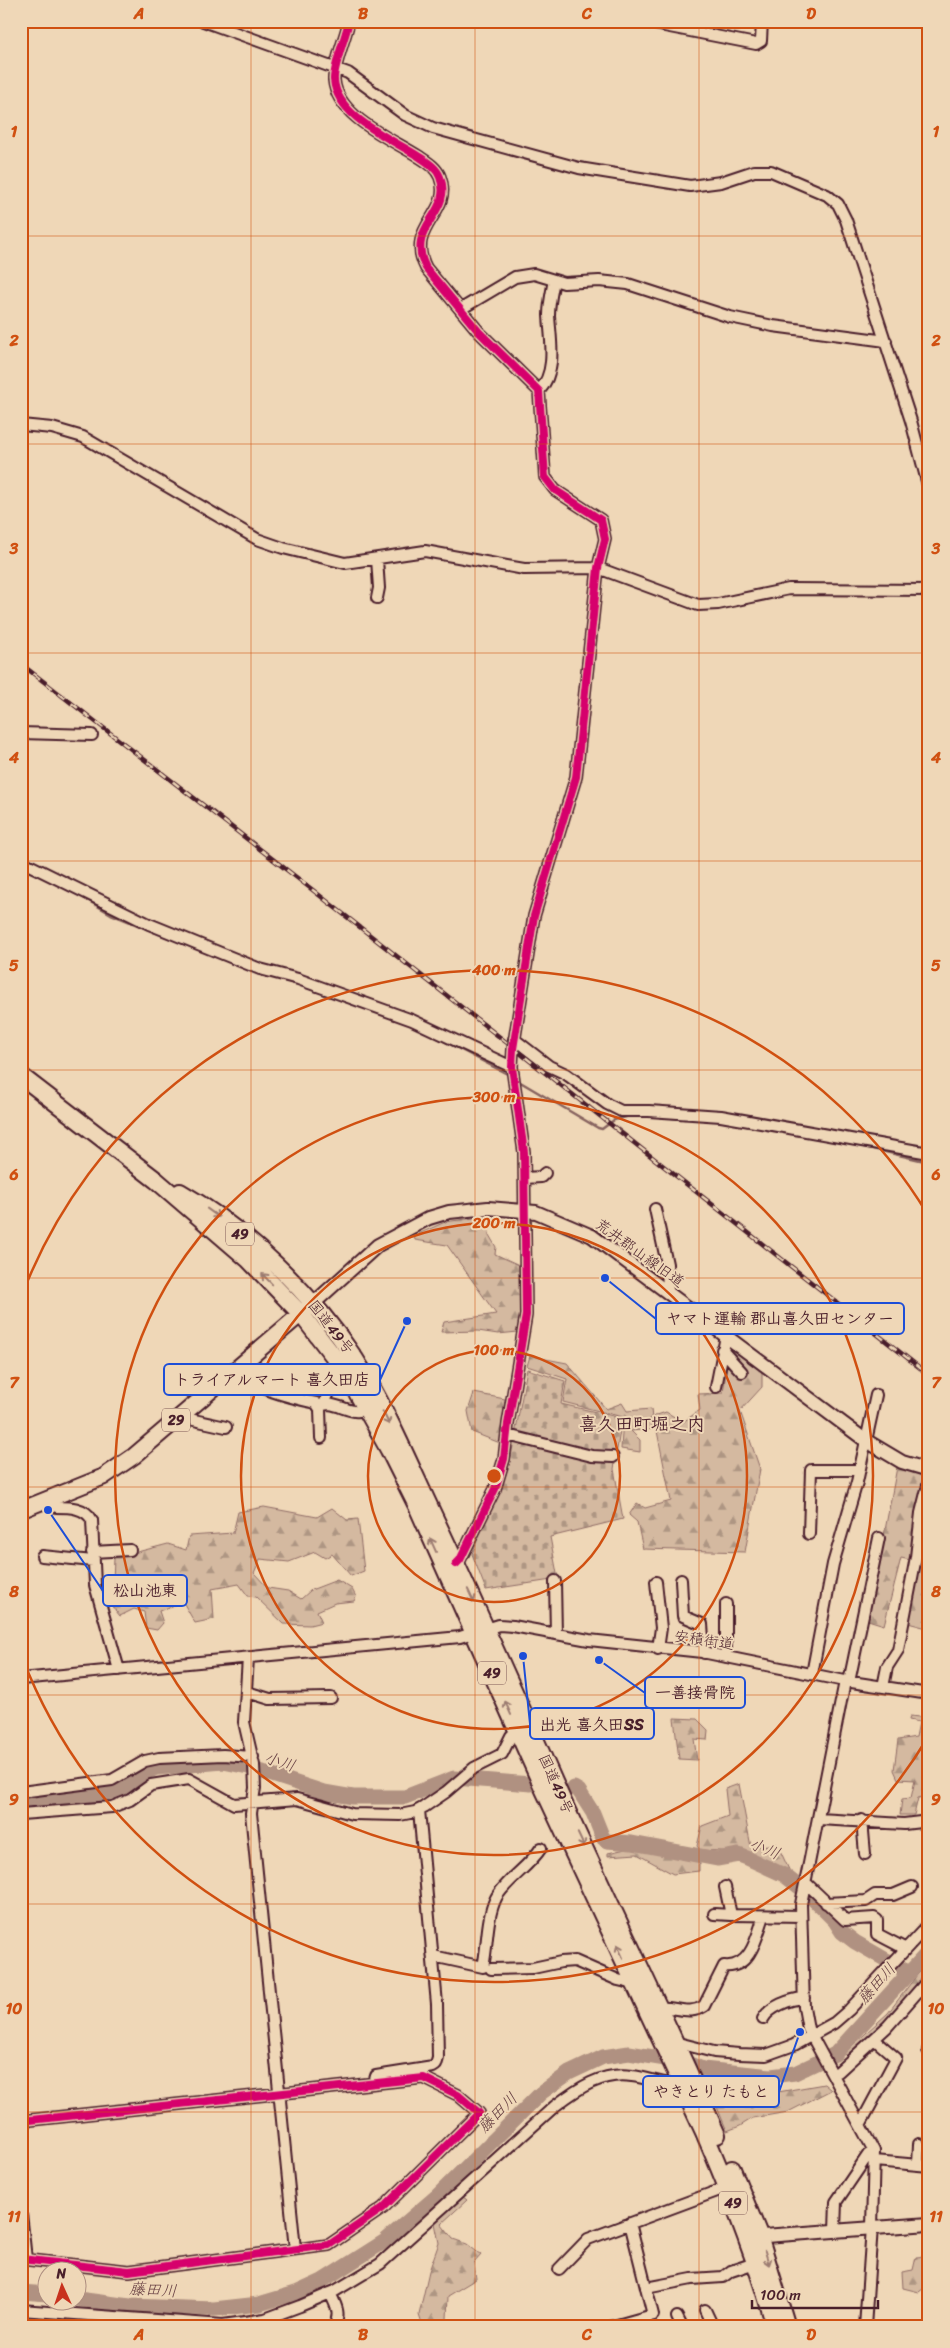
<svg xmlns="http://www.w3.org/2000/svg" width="950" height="2348" font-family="Sriracha,'Klee One',sans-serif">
<defs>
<pattern id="forest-firs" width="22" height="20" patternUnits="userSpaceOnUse" patternTransform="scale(1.25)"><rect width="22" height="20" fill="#d4b9a0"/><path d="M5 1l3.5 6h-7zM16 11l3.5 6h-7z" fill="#ae9683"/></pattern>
<pattern id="cemetery-stones" width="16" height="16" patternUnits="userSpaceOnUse" patternTransform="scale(1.25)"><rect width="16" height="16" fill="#d4b9a0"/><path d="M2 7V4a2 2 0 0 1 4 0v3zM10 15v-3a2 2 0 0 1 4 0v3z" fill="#ae9683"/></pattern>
</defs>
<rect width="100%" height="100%" fill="#efd7b7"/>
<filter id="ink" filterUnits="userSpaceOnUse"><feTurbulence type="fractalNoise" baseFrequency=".02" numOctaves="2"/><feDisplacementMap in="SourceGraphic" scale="10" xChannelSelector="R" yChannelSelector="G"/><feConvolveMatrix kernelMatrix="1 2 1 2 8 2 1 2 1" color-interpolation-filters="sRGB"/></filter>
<g filter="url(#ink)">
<path fill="url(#forest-firs)" stroke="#8f6c66" d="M488,1216L489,1235L496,1247L495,1254L519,1265L521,1298L518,1332L498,1334L478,1331L441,1332L444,1322L496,1314L447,1245L415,1240L414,1236L445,1222Z
M730,1345L762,1368V1387L740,1411L760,1469L745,1552L643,1549L637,1522L629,1515L637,1503L645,1508L671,1501L654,1416L666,1412L683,1422L700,1410L698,1394L723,1393Z
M530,1356L567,1363L606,1409L622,1403L627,1411L651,1409L653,1429L631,1431L640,1440V1452L621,1449L623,1417L563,1402L567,1379L527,1366Z
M474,1393L505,1399L500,1443L472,1432L468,1411Z
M897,1467L928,1477L929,1617L927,1628L908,1623L915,1561L901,1558L884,1625L868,1620Z
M264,1507L317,1517L332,1508L347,1520L358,1519L364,1571L351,1576L332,1554L325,1558L315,1552L289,1562L260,1559L254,1573L268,1588L288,1591L301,1599L311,1590L337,1580L352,1589L356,1597L354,1601L335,1603L317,1611L322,1622L310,1625L284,1624L256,1597L248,1596L239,1584L212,1589L214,1619L195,1623L183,1602L159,1611L163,1623L157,1630L146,1628L144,1612L134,1609L120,1616L112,1606L114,1558L168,1544L186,1550L189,1536L233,1533L238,1512Z
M929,1714L922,1792L927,1793V1796L918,1798L914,1815H900L902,1799L911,1798L915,1780L898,1779L894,1770L898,1740L916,1737L919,1722L909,1720L910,1716L919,1717Z
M674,1718L697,1719L708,1730L707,1740L694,1739L697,1760L679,1759Z
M739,1784L751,1847L777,1844L791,1874L772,1862L738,1852L700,1850L697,1846L702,1826L728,1816L725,1789Z
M639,1846L704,1860L699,1864V1871L673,1874L637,1854L608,1856V1853Z
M929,1963C929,1991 869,2040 848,2058L844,2053L888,2013L917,1975Z
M824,2084L831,2090L788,2112L753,2118L740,2126L727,2131L712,2095L738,2099Z
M462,2196L467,2200L441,2224L453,2239L467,2244L481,2255L474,2263L476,2279L448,2296L447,2319L423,2327L419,2315L429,2271L439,2243L435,2223Z
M929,2256V2284L919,2292L903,2288L902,2272L913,2270L916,2257Z"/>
<path fill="url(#cemetery-stones)" stroke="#8f6c66" d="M527,1369L565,1381L561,1404L622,1418L614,1469L623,1519L550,1537L558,1579L486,1590L472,1554L488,1512L502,1486L511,1457Z"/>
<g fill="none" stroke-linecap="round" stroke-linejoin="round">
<path stroke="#87635f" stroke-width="2.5" d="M21,868L36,874
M77,894L111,914L155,932
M402,1021L429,1033
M438,1038L511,1076
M517,1080L598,1128L602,1129L614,1120L630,1116
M651,1116L685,1119
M713,1120L725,1122
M851,1144L929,1162"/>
<path stroke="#b09181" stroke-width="15" d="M574,1788L579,1791L593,1813L603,1838L607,1841L632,1843L717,1859L739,1855L747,1858L784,1875L807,1893L835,1921L842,1932L855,1942L909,1973
M21,1804L97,1796L122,1788L144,1773L156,1768L223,1762L248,1767L324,1792L353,1797H405L454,1778L531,1784
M21,2292L48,2294
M78,2299L130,2306L214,2309L259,2304L296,2293L322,2281L385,2241L436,2197L541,2093L569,2073L603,2057L629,2053L684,2062L703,2069L771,2076L795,2073L835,2054L929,1951"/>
<g stroke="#4a1f2b" stroke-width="14">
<path id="minor" d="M203,21L348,73L405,115L433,128L579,168L690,186L721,182L754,171H771L827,195L838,204L846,220L911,421L929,489
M349,21C346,36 333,67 334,80C337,117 390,138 418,156C427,162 436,167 440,177C454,214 404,226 426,268L479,332L539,391L545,477L555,490L601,520L605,539L598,568L576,777L534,916L513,1049L512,1067L524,1152L526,1315L508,1424L504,1459L495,1489L460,1560L456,1564
M639,21L756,44L761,41L762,21
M461,309L515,277L534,274L564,283L599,281L628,284L730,317L773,326L886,341
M539,391C558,371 550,338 549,315C549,303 552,291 554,280
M21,425L52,428L83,437L257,539L283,548L345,563L425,551L524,569L598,568L698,605L718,604L789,589L929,590
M377,559L379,588L377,598
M21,733L92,735
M21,861L149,924L260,969L298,979L412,1020L512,1067
M514,1039L549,1066L566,1074L607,1104L621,1111H649L721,1116L929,1153
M525,1178L541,1177L545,1173
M655,1209L667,1264L668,1293
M722,1350L742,1372
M233,1372C258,1389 287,1397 316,1403L320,1409L321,1438
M317,1376L333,1375L338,1372
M716,1387L726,1336
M324,1404L334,1381L333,1375
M319,1407C333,1397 351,1418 367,1409
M180,1417L226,1427
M507,1435L592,1456L613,1457
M49,1500L56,1507C69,1507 85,1507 92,1520L95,1585L119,1670
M809,1534L811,1470H859
M92,1552L130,1550
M42,1556L93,1561
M681,1580L683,1616L702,1624L704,1653
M555,1581L556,1634
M656,1582L661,1628L658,1649
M726,1657V1604
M248,1658L244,1722L254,1765L255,1788L251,1813L295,2249
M812,1674L833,1564L857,1482L876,1395
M21,1679L460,1637L499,1625L513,1626L589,1640L702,1652L845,1681L929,1694
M845,1681L801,1904L804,2007L808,2029L874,2151L872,2227L865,2327
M849,1682L879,1538
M883,1687L887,1667L898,1650L916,1557L921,1513L929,1481
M247,1692L270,1699L331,1698
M21,1792L112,1780L145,1761L159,1758L223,1755L253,1757
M21,1814L112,1807L130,1800L151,1785L189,1779L234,1804L297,1799L352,1814L400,1815L415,1812L424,1807L446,1792L474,1768L502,1754L511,1736L518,1729
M819,1819L904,1824L929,1821
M862,1820L865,1854
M806,1883L845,1920L874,1918L877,1920V1934L904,1948
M725,1887L731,1915L801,1916
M826,1903L866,1901L875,1895H893L912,1887
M714,1914L731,1915
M433,1956L483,1967C488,1944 486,1919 496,1898C505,1881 530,1866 541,1848
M491,1969L533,1968L561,1962L575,1961L618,1980L635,1984
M659,2008C675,2006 689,2016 704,2006L724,1966C751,1969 757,1936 764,1916
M763,2019C769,2007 790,1999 804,1998
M674,2042L714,2052L739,2054L766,2055L794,2045L834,2023L849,2010L929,1924
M928,2050H929
M838,2072L887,2027L929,1979
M374,2083L376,2076L433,2067L436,2065L438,2058L437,2004L419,1810
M21,2121L424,2078L458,2095L479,2113L383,2208L329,2245L129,2271L21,2259
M860,2125L896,2058L874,2039
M875,2161L929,2166
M918,2164L919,2144
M21,2213L26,2259
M835,2230L836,2202L868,2155L874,2151
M559,2269L588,2239L728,2187
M646,2288L692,2279L723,2277L731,2271L755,2263
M330,2293C336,2305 342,2316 333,2327
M21,2310L223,2325L265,2319L300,2306L335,2291L380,2264L555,2106C577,2089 603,2071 632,2076C649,2078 665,2085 682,2085
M705,2310L713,2327
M677,2317L682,2327
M610,2327L653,2315L630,2223"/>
</g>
<g stroke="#4a1f2b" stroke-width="16">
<path id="tertiary" d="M314,1303L378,1245L429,1218L449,1212L488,1208L536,1212L592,1236L865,1440L902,1462L929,1470
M751,2237L929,2224"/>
</g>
<g stroke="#4a1f2b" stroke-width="19">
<path id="primary" d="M21,1510L103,1477L134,1456L309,1307"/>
</g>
<g stroke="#4a1f2b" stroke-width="20">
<path id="trunk" d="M21,1076L156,1180L249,1260L301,1314L345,1371L389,1450L416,1504L544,1790L704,2132C731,2195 757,2260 775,2327
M180,1192C247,1230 313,1295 355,1359C388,1411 412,1471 439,1527C479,1612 517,1698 555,1784C608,1902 665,2017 717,2135
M732,2169L759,2235L787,2327"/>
</g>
<use href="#minor" stroke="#efd7b7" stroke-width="10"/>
<use href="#tertiary" stroke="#efd7b7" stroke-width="12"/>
<use href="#primary" stroke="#efd7b7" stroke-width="15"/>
<use href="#trunk" stroke="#efd7b7" stroke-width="16"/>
<g stroke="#4a1f2b" stroke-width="4.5">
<path id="rail" d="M21,664L314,891L929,1375"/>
</g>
<use href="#rail" stroke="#efd7b7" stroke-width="2.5" stroke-dasharray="8" stroke-linecap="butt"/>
<g stroke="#efd7b7" stroke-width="11">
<path id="cycleway" d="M349,21C346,36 333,67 334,80C337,117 390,138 418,156C427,162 436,167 440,177C454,214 404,226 426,268L479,332L539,391L545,477L555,490L601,520L605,539L598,568L576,777L534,916L513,1049L512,1067L524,1152L526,1315L508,1424L504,1459L495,1489L460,1560L456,1564
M21,2121L424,2078L458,2095L479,2113L383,2208L329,2245L129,2271L21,2259"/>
</g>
<use href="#cycleway" stroke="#d6006c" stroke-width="8"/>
</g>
<defs><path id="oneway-shaft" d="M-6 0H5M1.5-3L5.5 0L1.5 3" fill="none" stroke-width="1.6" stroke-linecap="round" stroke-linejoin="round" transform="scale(1.25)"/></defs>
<g stroke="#9c7b71">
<use href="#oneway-shaft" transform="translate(213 1213) rotate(36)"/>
<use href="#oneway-shaft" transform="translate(267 1279) rotate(-134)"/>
<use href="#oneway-shaft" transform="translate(386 1418) rotate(63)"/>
<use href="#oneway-shaft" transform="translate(433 1545) rotate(-114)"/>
<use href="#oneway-shaft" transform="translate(471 1596) rotate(65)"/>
<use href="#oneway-shaft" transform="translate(508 1708) rotate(-114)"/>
<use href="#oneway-shaft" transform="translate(581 1840) rotate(65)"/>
<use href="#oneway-shaft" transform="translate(620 1951) rotate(-114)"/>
<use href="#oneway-shaft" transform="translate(767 2258) rotate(73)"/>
</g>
</g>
<path fill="none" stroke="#d05011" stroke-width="1" stroke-opacity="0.55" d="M251,21V2327M475,21V2327M699,21V2327M21,236H929M21,444H929M21,653H929M21,861H929M21,1070H929M21,1278H929M21,1487H929M21,1695H929M21,1904H929M21,2112H929"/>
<g fill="none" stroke="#d05011" stroke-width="2.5">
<circle cx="494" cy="1476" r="126"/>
<circle cx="494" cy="1476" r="253"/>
<circle cx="494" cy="1476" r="379"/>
<path d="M928 1737A506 506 0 0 1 22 1657M22 1295A506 506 0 0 1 928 1215"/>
</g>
<g text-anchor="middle" stroke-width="4" stroke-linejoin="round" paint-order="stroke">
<g fill="#efd7b7" stroke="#7c5655" stroke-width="1">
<rect x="226" y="1222.5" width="28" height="23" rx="4"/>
<rect x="162" y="1408.5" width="28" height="23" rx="4"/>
<rect x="478" y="1661.5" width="28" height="23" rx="4"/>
<rect x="719" y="2191.5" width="28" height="23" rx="4"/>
</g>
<g font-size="14" font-weight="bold" fill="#4a1f2b">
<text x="240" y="1239">49</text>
<text x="176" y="1425">29</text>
<text x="492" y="1678">49</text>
<text x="733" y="2208">49</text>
</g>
<g font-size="15" fill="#4a1f2b" stroke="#efd7b7">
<text transform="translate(640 1253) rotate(36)" y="5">荒井郡山線旧道</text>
<text transform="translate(331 1327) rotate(52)" y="5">国道49号</text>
<text transform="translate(704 1640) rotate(8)" y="5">安積街道</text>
<text transform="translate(556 1784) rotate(66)" y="5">国道49号</text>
</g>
<g font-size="16" font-style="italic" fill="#643c40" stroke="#efd7b7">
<text transform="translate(280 1761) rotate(17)" y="6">小川</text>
<text transform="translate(765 1848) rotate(22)" y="6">小川</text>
<text transform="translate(876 1983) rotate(-48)" y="6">藤田川</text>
<text transform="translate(497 2112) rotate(-45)" y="6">藤田川</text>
<text transform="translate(153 2289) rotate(3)" y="6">藤田川</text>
</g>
<g font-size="18" font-weight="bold" fill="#4a1f2b" stroke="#efd7b7">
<text x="642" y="1430">喜久田町堀之内</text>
</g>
</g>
<circle cx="494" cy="1476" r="8" fill="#d05011" stroke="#efd7b7" stroke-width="2.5"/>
<g font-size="15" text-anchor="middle" font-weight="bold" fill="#d05011" stroke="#efd7b7" stroke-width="4" stroke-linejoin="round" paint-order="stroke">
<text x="494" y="975">400 m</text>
<text x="494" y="1102">300 m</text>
<text x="494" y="1228">200 m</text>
<text x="494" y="1355">100 m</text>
</g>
<path fill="none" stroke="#1d4ed8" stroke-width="2" d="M605 1278L656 1319M407 1321L380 1380M48 1510L103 1591M599 1660L645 1693M523 1656L530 1724M800 2032L779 2092"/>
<g fill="#1d4ed8" stroke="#efd7b7" stroke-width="2">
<circle cx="605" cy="1278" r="5"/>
<circle cx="407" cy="1321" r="5"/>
<circle cx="48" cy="1510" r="5"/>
<circle cx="599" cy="1660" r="5"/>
<circle cx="523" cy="1656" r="5"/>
<circle cx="800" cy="2032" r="5"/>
</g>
<g fill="#efd7b7" stroke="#1d4ed8" stroke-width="2">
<rect x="656" y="1303" width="248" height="31" rx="5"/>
<rect x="164" y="1364" width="216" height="31" rx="5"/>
<rect x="103" y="1575" width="84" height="31" rx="5"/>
<rect x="645" y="1677" width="100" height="31" rx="5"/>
<rect x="530" y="1708" width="124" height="31" rx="5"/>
<rect x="643" y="2076" width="136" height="31" rx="5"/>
</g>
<g font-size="16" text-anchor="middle" font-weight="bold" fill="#4a1f2b">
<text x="780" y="1324">ヤマト運輸 郡山喜久田センター</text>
<text x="272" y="1385">トライアルマート 喜久田店</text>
<text x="145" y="1596">松山池東</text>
<text x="695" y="1698">一善接骨院</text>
<text x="592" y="1730">出光 喜久田SS</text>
<text x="711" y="2097">やきとり たもと</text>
</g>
<rect width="950" height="2348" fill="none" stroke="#efd7b7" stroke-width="55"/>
<g transform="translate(62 2286) rotate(357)"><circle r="24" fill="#efd7b7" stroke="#ad8d7f"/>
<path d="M0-4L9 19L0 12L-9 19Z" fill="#c8321e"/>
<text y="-8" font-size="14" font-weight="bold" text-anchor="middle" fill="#4a1f2b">N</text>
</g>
<path d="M752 2300v8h126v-8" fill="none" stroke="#4a1f2b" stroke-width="2.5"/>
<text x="760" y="2300" font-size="15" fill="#4a1f2b" stroke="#efd7b7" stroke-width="4" paint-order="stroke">100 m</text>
<rect x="28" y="28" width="894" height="2292" fill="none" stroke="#d05011" stroke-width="2"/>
<g font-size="16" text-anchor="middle" font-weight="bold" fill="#d05011">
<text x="139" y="19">A</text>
<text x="363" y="19">B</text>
<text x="587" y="19">C</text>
<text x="811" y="19">D</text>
<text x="14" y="137">1</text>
<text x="936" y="137">1</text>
<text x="14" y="346">2</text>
<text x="936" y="346">2</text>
<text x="14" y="554">3</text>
<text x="936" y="554">3</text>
<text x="14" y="763">4</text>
<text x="936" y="763">4</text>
<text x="14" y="971">5</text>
<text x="936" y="971">5</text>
<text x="14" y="1180">6</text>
<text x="936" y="1180">6</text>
<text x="14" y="1388">7</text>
<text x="936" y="1388">7</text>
<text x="14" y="1597">8</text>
<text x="936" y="1597">8</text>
<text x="14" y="1805">9</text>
<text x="936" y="1805">9</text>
<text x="14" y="2014">10</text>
<text x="936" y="2014">10</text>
<text x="14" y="2222">11</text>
<text x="936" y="2222">11</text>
<text x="139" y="2340">A</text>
<text x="363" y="2340">B</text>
<text x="587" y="2340">C</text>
<text x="811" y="2340">D</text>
</g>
</svg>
